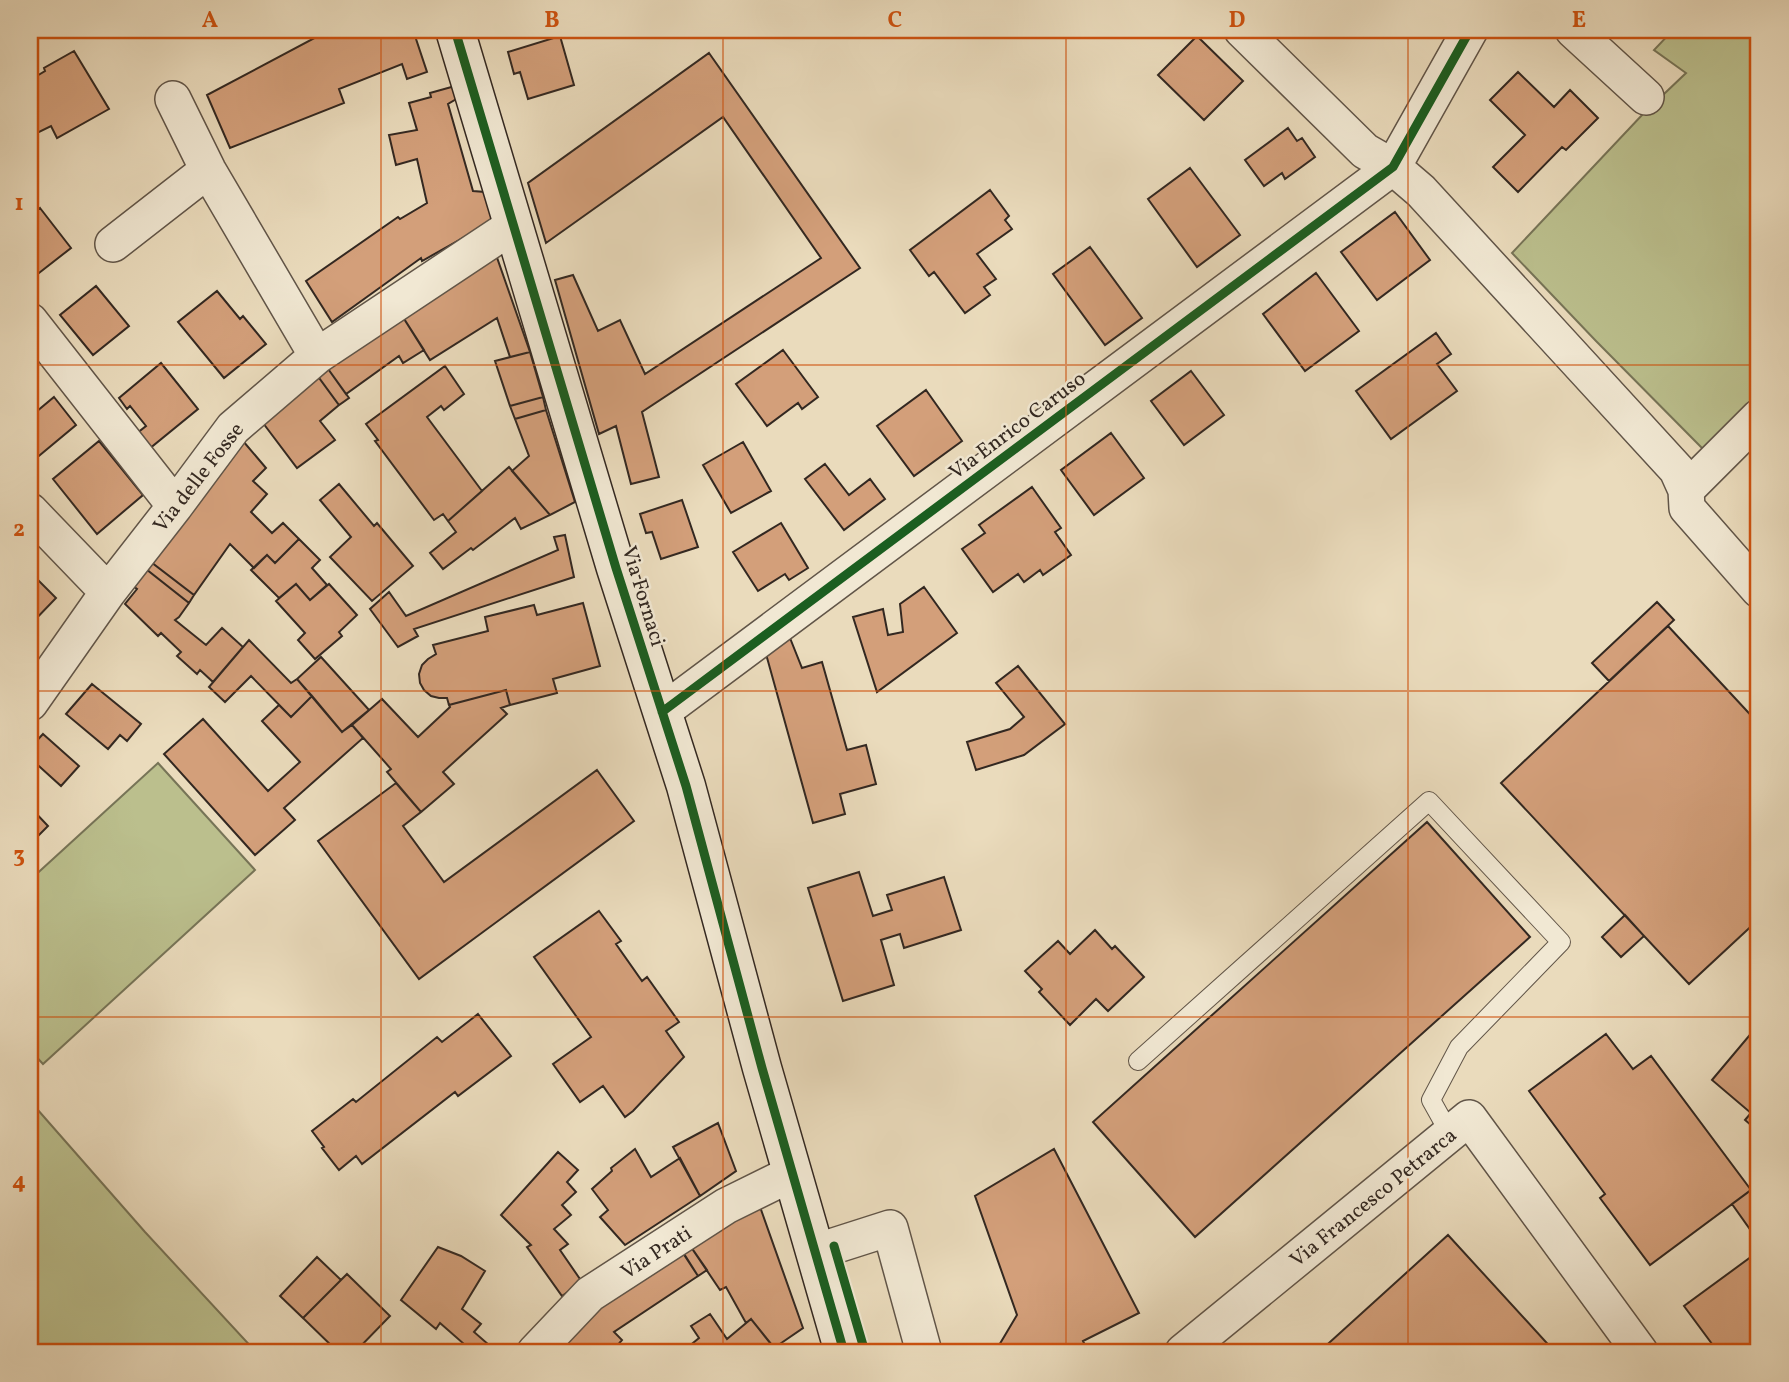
<svg xmlns="http://www.w3.org/2000/svg" width="1789" height="1382" font-family="Vollkorn,serif">
<rect width="100%" height="100%" fill="#eadbbc"/>
<filter id="stains"><feTurbulence type="fractalNoise" baseFrequency=".00286" numOctaves="4"/><feColorMatrix values="0 0 0 0 .2 0 0 0 0 .09 0 0 0 0 .02 0 0 0 .5 -.17"/></filter>
<radialGradient id="worn" r=".72"><stop offset=".6" stop-color="#630" stop-opacity="0"/><stop offset="1" stop-color="#630" stop-opacity=".3"/></radialGradient>
<path fill="#bbbf8d" stroke="#777457" stroke-width="2" d="M1673,30H1759V398L1703,449L1596,341L1512,253L1643,114L1686,73L1654,50Z
M158,763L255,870L43,1064L30,1050V880Z
M30,1101L145,1232L256,1352H30Z"/>
<path fill="#d39f7a" stroke="#332821" stroke-width="2" d="M323,30H413L427,72L407,79L402,64L339,89L344,103L230,148L207,95L324,33Z
M560,36L574,85L528,99L520,72L514,74L508,52Z
M1197,36L1243,81L1204,120L1158,75Z
M74,51L109,109L57,138L51,126L35,134L30,125V80L45,71L44,68Z
M709,53L860,268L642,412L659,477L631,484L616,426L599,434L555,280L573,275L598,331L620,320L645,374L821,258L723,117L546,243L528,183Z
M1518,72L1554,107L1570,90L1598,118L1566,150L1562,147L1518,192L1493,167L1525,135L1490,100Z
M455,86L458,98L448,104L473,191L485,192L495,222L472,233L422,261L421,258L332,322L306,281L398,217L400,219L427,203L417,159L396,165L389,135L417,130L409,103L431,97L430,93Z
M1288,128L1297,141L1302,138L1315,157L1285,179L1282,173L1264,186L1245,160Z
M1190,168L1240,235L1197,267L1148,199Z
M990,190L1009,216L1005,220L1012,229L977,254L996,279L984,287L990,295L965,313L934,272L929,276L910,250Z
M40,208L71,248L30,280V216Z
M1395,212L1430,260L1377,300L1341,252Z
M1090,247L1142,318L1105,345L1053,274Z
M494,249L530,352L510,357L497,318L430,360L401,314Z
M1316,273L1359,331L1305,371L1263,314Z
M96,286L129,326L93,355L60,315Z
M217,291L240,319L243,316L266,344L224,378L178,322Z
M401,314L424,350L403,363L399,356L346,394L326,366Z
M1436,333L1451,354L1437,364L1457,391L1391,439L1356,391Z
M783,350L818,397L802,409L798,403L767,426L736,384Z
M530,352L543,397L510,406L495,361Z
M161,363L198,409L149,449L136,434L146,426L130,406L127,409L119,398Z
M326,366L349,398L339,405L317,375Z
M445,366L464,394L444,410L441,406L427,417L482,491L448,521L443,514L434,520L375,441L378,440L366,424Z
M1191,371L1224,415L1184,445L1151,401Z
M317,375L339,405L320,421L335,440L297,468L263,423Z
M926,390L962,441L914,476L877,426Z
M54,397L76,425L34,460L30,454V417Z
M543,397L546,410L515,419L510,406Z
M546,410L575,502L550,515L512,471L529,456L515,419Z
M1111,433L1144,478L1094,515L1061,470Z
M99,441L143,495L97,534L53,479Z
M243,441L266,468L253,481L267,494L251,512L272,533L283,523L299,539L275,563L267,555L254,568L230,544L194,595L151,562Z
M743,442L771,491L731,513L703,465Z
M825,464L849,495L870,479L885,499L844,530L805,479Z
M509,467L550,515L521,529L515,518L473,550L471,548L443,569L430,553L456,532L448,521Z
M339,484L374,526L377,523L413,566L372,601L330,557L351,537L320,500Z
M1032,487L1061,528L1055,532L1071,555L1043,575L1040,570L1024,582L1018,574L993,592L962,549L985,533L979,525Z
M682,500L698,547L661,559L652,532L646,533L640,514Z
M781,523L808,568L789,580L785,574L758,591L733,552Z
M565,535L574,577L414,629L418,636L398,647L370,609L389,592L406,616L558,550L554,537Z
M299,539L320,560L312,568L327,585L310,600L296,584L279,598L251,570L267,555L275,563Z
M151,562L194,595L189,603L146,569Z
M146,569L189,603L179,617L175,620L206,645L222,628L243,647L213,682L200,670L197,674L177,656L181,652L161,633L158,636L125,604L137,589L133,586Z
M30,572L56,598L30,625Z
M296,584L310,600L329,584L357,615L339,632L342,636L315,659L298,640L305,633L276,601Z
M924,587L957,633L877,692L853,617L883,609L888,635L903,632L900,604Z
M1657,602L1674,620L1609,681L1592,663Z
M583,603L600,666L553,679L557,693L510,705L506,690L449,705L447,698H439L431,696L424,690L420,683L419,674L422,665L428,659L436,654L433,645L488,631L485,617L534,605L537,615Z
M1668,626L1759,724V919L1689,984L1501,783Z
M790,638L802,668L822,662L847,750L866,745L876,784L840,794L845,814L813,823L766,654Z
M249,640L291,683L297,679L312,696L291,717L251,676L225,702L209,687Z
M321,657L369,710L342,732L297,679Z
M1018,666L1065,724L1024,755L976,770L967,742L1010,729L1024,717L996,683Z
M92,684L141,724L127,741L120,735L108,749L66,714Z
M506,690L510,705L501,708L507,714L443,772L454,784L421,812L387,772L391,769L352,725L382,699L418,737L450,707L449,705Z
M312,696L342,732L352,725L363,738L284,808L295,820L255,855L164,754L203,719L268,791L300,762L262,721L279,705L291,717Z
M43,734L79,766L61,786L30,758V748Z
M597,770L634,821L419,979L318,841L396,783L421,812L403,826L444,882Z
M30,807L48,826L30,844Z
M1427,822L1530,937L1195,1237L1093,1122Z
M859,872L873,916L892,910L887,895L944,877L961,930L904,948L900,934L881,940L894,985L843,1001L808,888Z
M599,911L621,941L616,944L642,981L647,977L679,1022L666,1031L684,1057L633,1111L625,1117L603,1086L580,1102L553,1064L591,1037L534,957Z
M1625,915L1644,936L1621,957L1602,937Z
M1095,930L1112,949L1115,946L1144,977L1108,1011L1096,999L1070,1025L1039,992L1042,989L1025,971L1058,941L1070,954Z
M478,1014L511,1056L458,1096L455,1092L362,1164L356,1156L339,1170L322,1148L324,1147L312,1131L353,1099L356,1102L437,1037L442,1042Z
M1759,1024V1132L1745,1120L1751,1113L1712,1080Z
M1606,1034L1633,1069L1651,1056L1751,1190L1650,1265L1600,1198L1605,1194L1529,1091Z
M718,1123L736,1171L700,1196L673,1147Z
M635,1149L651,1177L680,1158L700,1196L625,1245L600,1217L608,1210L592,1189L612,1171L611,1168Z
M1054,1149L1139,1313L1083,1341L1088,1352H995L1017,1315L975,1196Z
M558,1152L578,1170L567,1182L576,1192L562,1205L571,1215L554,1229L568,1244L560,1250L582,1282L562,1296L527,1247L531,1245L501,1215Z
M1751,1190L1759,1202V1242L1732,1204Z
M759,1204L803,1328L774,1348L751,1319L746,1323L726,1287L720,1290L689,1244Z
M1448,1235L1555,1352H1319Z
M689,1244L707,1270L698,1276L681,1249Z
M438,1247L461,1256L485,1271L462,1309L481,1324L474,1332L497,1352H457L464,1344L440,1323L436,1329L401,1300Z
M679,1247L698,1276L614,1332L622,1340L612,1352H553L598,1301Z
M1759,1251V1339L1742,1352H1718L1684,1306Z
M317,1257L341,1280L303,1318L280,1296Z
M347,1274L390,1316L355,1352H338L303,1318Z
M710,1314L727,1339L751,1319L776,1350L773,1352H682L699,1338L691,1326Z"/>
<g fill="none" stroke-linecap="round" stroke-linejoin="round">
<g stroke="#615548" stroke-width="20">
<path id="lane" d="M1138,1061L1429,801L1561,942L1459,1047L1431,1100L1450,1134"/>
</g>
<g stroke="#615548" stroke-width="38">
<path id="street" d="M1242,30L1365,151L1393,167L1421,191L1677,470L1686,490L1687,508L1759,590
M1573,30L1646,97
M173,99L208,170L317,356
M113,244L208,170
M30,321L175,506
M1686,490L1759,417
M30,511L108,592
M30,703L108,592L175,506L233,428L317,356L514,225
M662,712L1393,167L1470,30
M815,1252L890,1228L924,1352
M535,1352L590,1294L726,1206L793,1173
M1183,1352L1469,1118L1640,1352"/>
</g>
<g stroke="#332821" stroke-width="41">
<path id="secondary" d="M455,30L616,568L686,786L762,1068L844,1352"/>
</g>
<use href="#lane" stroke="#f1e8d3" stroke-width="18"/>
<use href="#street" stroke="#f1e8d3" stroke-width="35"/>
<use href="#secondary" stroke="#f1e8d3" stroke-width="38"/>
<g stroke="#f1e8d3" stroke-width="13">
<path id="cycleway" d="M455,30L616,568L686,786L762,1068L844,1352
M662,712L1393,167L1470,30
M834,1246L865,1352"/>
</g>
<use href="#cycleway" stroke="#1b5e20" stroke-width="9"/>
</g>
<path fill="none" stroke="#cd520f" stroke-width="2" stroke-opacity="0.55" d="M381,30V1352M723,30V1352M1066,30V1352M1408,30V1352M30,365H1759M30,691H1759M30,1017H1759"/>
<g text-anchor="middle" stroke-width="5" stroke-linejoin="round" paint-order="stroke">
<g font-size="21" fill="#332821" stroke="#f1e8d3">
<text transform="translate(1017 425) rotate(-37)" y="7">Via Enrico Caruso</text>
<text transform="translate(198 477) rotate(-52)" y="7">Via delle Fosse</text>
<text transform="translate(644 596) rotate(73)" y="7">Via Fornaci</text>
<text transform="translate(1373 1197) rotate(-39)" y="7">Via Francesco Petrarca</text>
<text transform="translate(656 1252) rotate(-33)" y="7">Via Prati</text>
</g>
</g>
<rect width="1789" height="1382" fill="none" stroke="#eadbbc" stroke-width="77"/>
<rect x="38" y="38" width="1712" height="1306" fill="none" stroke="#cd520f" stroke-width="2.5"/>
<g font-size="23" text-anchor="middle" font-weight="bold" fill="#cd520f">
<text x="210" y="27">A</text>
<text x="552" y="27">B</text>
<text x="895" y="27">C</text>
<text x="1237" y="27">D</text>
<text x="1579" y="27">E</text>
<text x="19" y="210">1</text>
<text x="19" y="536">2</text>
<text x="19" y="862">3</text>
<text x="19" y="1188">4</text>
</g>
<rect width="100%" height="100%" filter="url(#stains)"/>
<rect width="100%" height="100%" fill="url(#worn)"/>
</svg>
